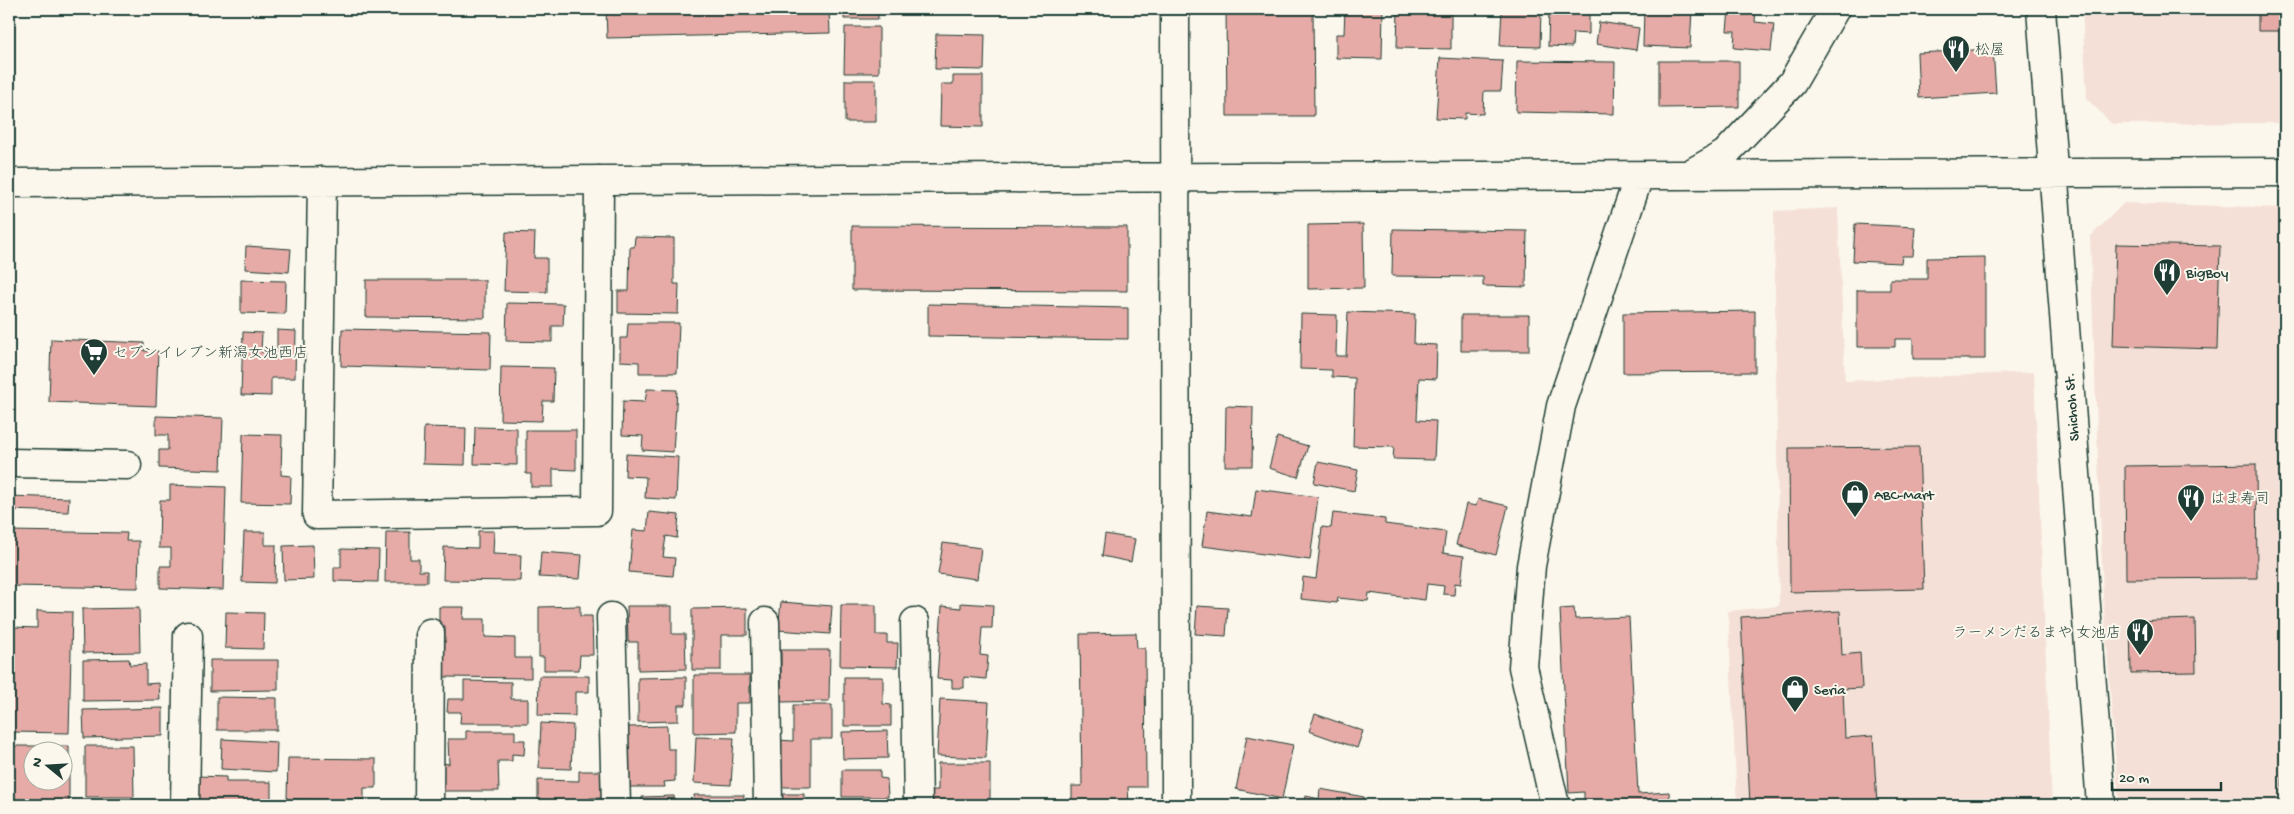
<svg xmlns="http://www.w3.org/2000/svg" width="2294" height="814" font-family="'Gochi Hand','Klee One',sans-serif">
<rect width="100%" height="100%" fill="#fbf7ec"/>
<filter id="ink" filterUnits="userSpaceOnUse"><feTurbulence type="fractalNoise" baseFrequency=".02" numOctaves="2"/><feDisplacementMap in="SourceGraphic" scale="10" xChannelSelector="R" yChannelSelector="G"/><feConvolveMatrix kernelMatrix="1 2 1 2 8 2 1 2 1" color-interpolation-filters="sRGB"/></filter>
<g filter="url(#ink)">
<path fill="#f5e0d7" d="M2082,9H2285V123L2112,124L2087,99Z
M2124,203L2285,208V805H2119L2103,596L2090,237Z
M1838,208L1845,381L2034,372L2052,805H1737L1728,611L1779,606L1774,211Z"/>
<path fill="#e6aba6" stroke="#1f3d34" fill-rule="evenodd" d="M606,9H829L830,33L607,38Z
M844,9H878V19H844Z
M945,9H984V12H945Z
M1226,9H1313L1314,116H1227Z
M1345,9H1383L1382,59L1336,58V34H1344Z
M1398,9H1451V49L1397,48Z
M1502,9H1541L1540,47L1500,46Z
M1549,9H1589V34L1573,33L1572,47L1548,46Z
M1597,9H1625V14L1597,12Z
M1644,9H1692L1690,48L1643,46Z
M1729,9H1756L1755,22L1774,24L1771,51L1734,48L1735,31H1727Z
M2258,9H2285V31H2258Z
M1599,22L1639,28L1636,50L1596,44Z
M845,27H879V73H844Z
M936,34L985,35L984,70L935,69Z
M1993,49L1996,93L1919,98L1917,53Z
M1440,58L1503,61L1501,91H1484L1483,114L1465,113V119L1436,118Z
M1517,61L1615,62L1614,114L1516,112Z
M1659,61H1739V107L1659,108Z
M953,76H983V127L940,126L941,84H953Z
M845,80H876V122H845Z
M1363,224L1364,288L1308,289V225Z
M1855,224L1915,227L1913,256H1902L1901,263L1853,261Z
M852,226L1127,227V291L852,290Z
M1393,229L1527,231L1526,287L1483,286V277L1392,276Z
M506,232L535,233L534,258H547V292L504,291Z
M635,237L674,238V284H679L678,314L618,313V291H629L630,247H634Z
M2116,244L2220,246L2217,349L2113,346Z
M246,246L291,249L289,272L245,269Z
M1985,257V359H1913V339H1895V347H1857V290H1890V279H1927V258Z
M241,280L286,281L285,314L241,313Z
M366,280H485V318L366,317Z
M507,303L564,304L563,326H552V342L506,341Z
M928,304L1128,308V339L928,336Z
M1755,311V372L1623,373V313Z
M1348,312L1415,314L1414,344L1437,345L1436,379L1419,378L1417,420L1436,421L1434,460L1393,459L1394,447L1353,446L1355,378L1332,377V370L1300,369L1301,314L1337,315L1336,356H1346Z
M1461,315H1529V351H1461Z
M628,323H679L677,373H639V362L620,361V338H627Z
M342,329L491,332L490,370L341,366Z
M277,330L296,331L295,378H271V396L241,395L243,332L262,333L261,352H277Z
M51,339L144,343V351H158L156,406L49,402Z
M501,367L554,368L553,401H543L542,421L500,420Z
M647,389L677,390L673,452L642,450L643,436L622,435L623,401L645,402Z
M1226,406L1253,407L1252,466H1225Z
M156,416L223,418L221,470L159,468V450H168V435H156Z
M424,427L466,428L465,465L423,464Z
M475,427L517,428V465L474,464Z
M526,430H576V470L553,469V487H531V474H526Z
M243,434L282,435L281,475L291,476L290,504L241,503Z
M1277,437L1308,446L1298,477L1269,468Z
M1919,447L1924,589L1790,592L1789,448Z
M626,454L678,457L676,500L645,498L646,477L625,476Z
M1318,462L1358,470L1354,491L1314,483Z
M2256,464L2257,578L2126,579L2125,466Z
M170,485L226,487L223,590L160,588V566H171V548H159L160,500H170Z
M1256,489L1318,497L1310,560L1202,546L1207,511L1252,517Z
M9,496L69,498L68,512L9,510Z
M1478,499L1508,506L1496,555L1456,545L1466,504L1476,506Z
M649,512L679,515L677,538L666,536L663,557L675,558L673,576L629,572L633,530L647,531Z
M1333,513L1385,519V524L1446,532L1443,553L1464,556L1461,584L1455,583L1454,595L1443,594L1444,586L1427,584L1425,600L1369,593L1368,601L1338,598L1337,603L1301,599L1303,577L1316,579L1322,527L1331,528Z
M9,531L127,533L126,541H139L138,588L9,586Z
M478,531H494L493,554L521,555L520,581L443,580L444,547L478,548Z
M244,532H265V545H276L275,583L242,582Z
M386,532H410V559H419V571H427V582H385Z
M1105,534L1135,539L1131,562L1102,556Z
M943,543L981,548L977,579L938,574Z
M313,545L314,579L284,580L283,546Z
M341,549L379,550L378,582L334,581V567H341Z
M541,552L582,555L580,579L539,577Z
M781,602L832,606L830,634L778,630Z
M961,603L993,605L992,628H982L980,655L988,656L986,679L964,677V688H952V680L937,679L942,606L961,608Z
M841,605H876V635H887V643H898L897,667L840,666Z
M580,606V616H592L593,655H580L579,670H544V657H539V607Z
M627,606H672V634H685L686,669L638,670V642H628Z
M1197,606L1228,608L1226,636L1195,634Z
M439,607H464L463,619H485V637L515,638V658H531V678L444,677L445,626H439Z
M139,608L140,652L83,653L82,609Z
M747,608V635H721V670H692V609Z
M1574,608L1575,619L1629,617L1638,794L1669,792L1670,805H1584V792L1569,793L1560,609Z
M37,611L72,612L69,733L10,732L13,627L37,628Z
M1840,611L1842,655L1860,653L1862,688L1843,689L1845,738L1873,736L1877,805H1750L1741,617Z
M226,612L264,613L263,649L225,648Z
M2195,619L2196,672L2131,673L2130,621Z
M1136,633L1137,648H1145L1146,787H1128L1129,805H1072V786H1082L1080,634Z
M781,650H830L829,701L781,702Z
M2285,656V797H2282Z
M129,659L130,665L146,664V684L159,683L160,700L83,701V660Z
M210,660H278V690L210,691Z
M694,675H750V703H736V732L694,733Z
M539,676H589V692H575V716L538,715Z
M686,677V705H678V721L638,722V678Z
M844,677H883V704L891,705V726H844Z
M464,681L511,682V699H528V723H460L461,712H447L448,699H464Z
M217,697L277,698V730H217Z
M940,699L989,702L986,758L937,756Z
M793,705H832V739H811V787H778V740L793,741Z
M163,708V736L84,738L83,710Z
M1315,714L1363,731L1357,748L1309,731Z
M541,723L573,725L571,769L539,768Z
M667,726L668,749H675V781L664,782L665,787H629L628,727Z
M466,731H515V740H525L524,755L512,754V761H498L499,791H442V763L449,764L448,739H466Z
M887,731L888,758L843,759L842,732Z
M1247,736L1293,745L1282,799L1236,789Z
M696,737L734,738L731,785L694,783Z
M222,739L277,742L276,772L221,769Z
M9,746H69V802H9ZM32,752H62V782H32Z
M85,746H133L134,797H85Z
M288,758L376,759V788H364V800L287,799Z
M938,763H990V803H982V805H930L931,790H938Z
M842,770H880V778L887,779L888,797H842Z
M579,771H601L602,798H590V805H538V780L579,781Z
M197,776L226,777V782H271V805H197Z
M1320,789L1364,797L1363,805H1304L1306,796L1319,799Z
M778,794H804V805H778Z
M694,795H744L743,805H694Z
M674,796L675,802H681V805H628L642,804V797Z
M464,800L492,801L491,805H464Z"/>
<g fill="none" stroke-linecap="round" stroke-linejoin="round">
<g stroke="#1f3d34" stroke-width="31">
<path id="minor" d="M1175,9L1176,805
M2041,9L2101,805
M1688,175L1725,154L1792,83L1835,9
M322,181L317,515L597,511L599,180
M9,183L2285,172
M9,463L127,465
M611,617L616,805
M765,622L768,805
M915,622L918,805
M185,805L188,636
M429,805L430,633
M1555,805L1523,667L1531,566L1561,406L1639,176"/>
</g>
<use href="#minor" stroke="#fbf7ec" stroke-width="28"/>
</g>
</g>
<defs>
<g id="restaurant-pin" transform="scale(1.4375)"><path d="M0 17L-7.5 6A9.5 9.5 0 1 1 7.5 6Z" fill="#1f3d34" stroke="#fbf7ec"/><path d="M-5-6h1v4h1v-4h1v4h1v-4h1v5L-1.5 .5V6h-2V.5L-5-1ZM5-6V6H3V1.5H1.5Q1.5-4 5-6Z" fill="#fff"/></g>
<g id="supermarket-pin" transform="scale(1.4375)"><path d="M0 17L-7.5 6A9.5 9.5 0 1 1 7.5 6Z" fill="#1f3d34" stroke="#fbf7ec"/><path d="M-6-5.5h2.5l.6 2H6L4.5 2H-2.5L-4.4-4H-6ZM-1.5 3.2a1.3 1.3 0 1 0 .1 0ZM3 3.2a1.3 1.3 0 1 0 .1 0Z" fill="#fff"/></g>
<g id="shop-pin" transform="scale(1.4375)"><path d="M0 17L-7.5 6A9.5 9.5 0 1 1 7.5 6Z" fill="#1f3d34" stroke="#fbf7ec"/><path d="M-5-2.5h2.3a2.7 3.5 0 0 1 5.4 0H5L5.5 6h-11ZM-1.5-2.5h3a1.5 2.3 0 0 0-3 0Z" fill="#fff"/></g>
</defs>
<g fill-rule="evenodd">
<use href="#restaurant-pin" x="1956" y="49"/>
<use href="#restaurant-pin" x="2167" y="272"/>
<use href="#supermarket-pin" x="94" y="352"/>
<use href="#shop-pin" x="1855" y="494"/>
<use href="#restaurant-pin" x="2191" y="498"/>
<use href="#restaurant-pin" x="2140" y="632"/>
<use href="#shop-pin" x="1795" y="689"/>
</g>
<g text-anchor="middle" stroke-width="4" stroke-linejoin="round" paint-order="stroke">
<g font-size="15" fill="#1f3d34" stroke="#fbf7ec" text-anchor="start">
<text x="1975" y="54">松屋</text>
<text x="2186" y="277">BigBoy</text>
<text x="113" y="357">セブンイレブン新潟女池西店</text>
<text x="1874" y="499">ABC-Mart</text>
<text x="2210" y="503">はま寿司</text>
<text x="2121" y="637" text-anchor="end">ラーメンだるまや 女池店</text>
<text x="1814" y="694">Seria</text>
</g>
<g font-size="15" fill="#1f3d34" stroke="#fbf7ec">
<text transform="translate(2071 407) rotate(-94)" y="5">Shichoh St.</text>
</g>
</g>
<rect width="2294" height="814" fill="none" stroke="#fbf7ec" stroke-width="30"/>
<rect x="15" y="15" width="2264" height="784" fill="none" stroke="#1f3d34" stroke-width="2" filter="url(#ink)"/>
<g transform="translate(48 766) rotate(288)"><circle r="24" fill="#fbf7ec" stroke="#a3ada2"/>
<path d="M0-4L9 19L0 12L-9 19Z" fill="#1f3d34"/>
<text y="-8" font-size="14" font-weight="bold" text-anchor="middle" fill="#1f3d34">N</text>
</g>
<path d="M2112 782v8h109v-8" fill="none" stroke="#1f3d34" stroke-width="2.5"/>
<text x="2119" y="782" font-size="15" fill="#1f3d34" stroke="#fbf7ec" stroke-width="4" paint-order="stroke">20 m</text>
</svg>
